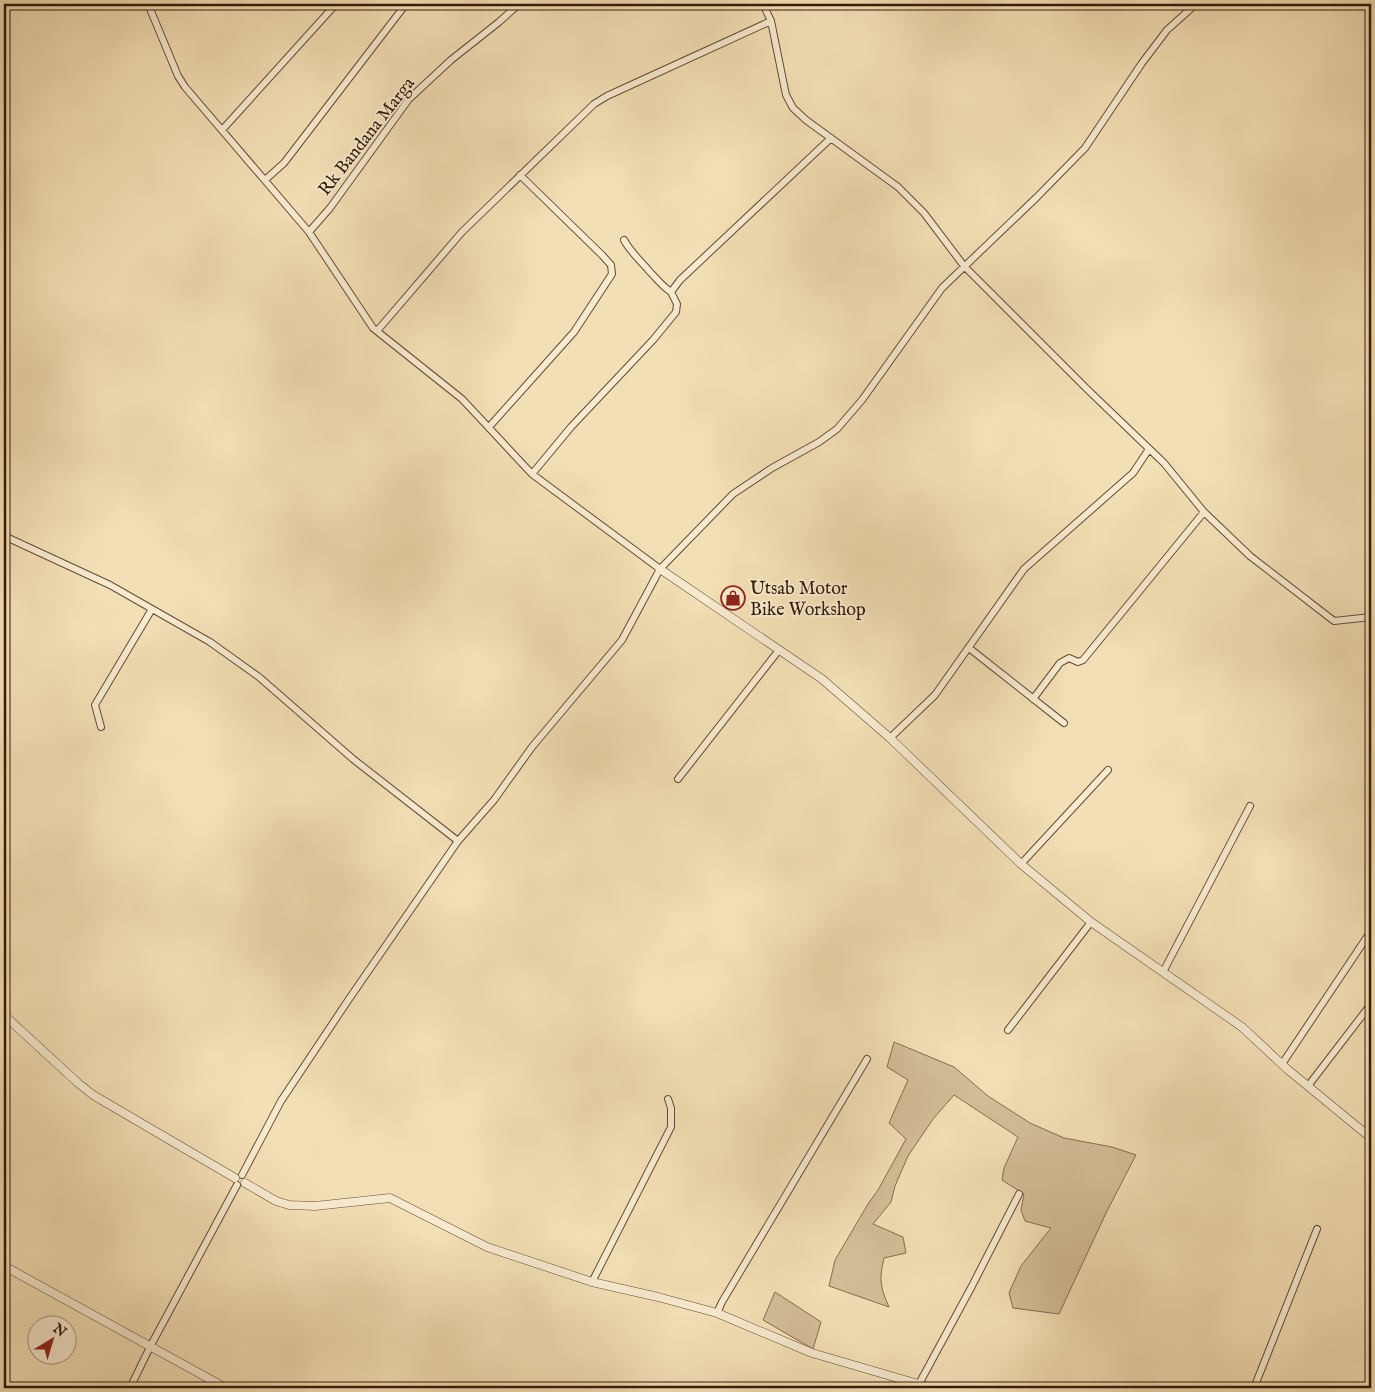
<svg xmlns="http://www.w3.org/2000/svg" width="1375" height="1392" font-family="'IM FELL English',serif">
<rect width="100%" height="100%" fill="#f3dfb5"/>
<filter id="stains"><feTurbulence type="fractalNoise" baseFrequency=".004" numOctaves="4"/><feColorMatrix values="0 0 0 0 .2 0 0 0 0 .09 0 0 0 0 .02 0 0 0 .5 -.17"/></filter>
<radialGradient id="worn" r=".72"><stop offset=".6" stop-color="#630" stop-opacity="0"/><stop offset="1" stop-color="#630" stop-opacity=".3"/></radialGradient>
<path fill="#d3be98" stroke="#846c50" d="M894,1042L954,1067L988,1096L1030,1123L1064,1138L1112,1147L1136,1155L1106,1213L1059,1314L1013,1308L1009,1293L1021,1266L1051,1228L1025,1221L1021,1210L1024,1194L1002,1180L1004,1168L1018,1137L954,1095L933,1119L908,1156L895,1186L891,1202L873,1224L903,1237L906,1253L884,1258C879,1279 880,1287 889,1307L829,1286L835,1260L868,1204L878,1190L906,1139L889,1123L908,1080L887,1067Z
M775,1292L821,1322L813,1349L763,1320Z"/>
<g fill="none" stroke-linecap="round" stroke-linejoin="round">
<g stroke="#644b34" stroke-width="8">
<path id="minor" d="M148,4L178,76L185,87L309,232L373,328L462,399L532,474L660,569
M763,4L771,21L786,95L793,108L806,120L898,187L924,213L964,266L1088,390L1164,463L1204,512L1250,556L1334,621L1371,617
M222,130L336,4
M265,180L284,163L406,4
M309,232L330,208L409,99L451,60L499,22L519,4
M624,240C631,253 641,261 650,272C658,280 662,286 671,292
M377,331L462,232L594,104L607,96L771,21
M489,427L574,332L612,274L611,265L602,255L520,175
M532,474L571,427L653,340L676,312L677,304L671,292L680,280L831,138
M4,536L110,585L210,642L259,677L353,759L458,841
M969,648L1064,723
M1033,699L1060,663L1069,658L1078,662L1083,660L1204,512
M101,727L95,705L152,609
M890,738L935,695L1024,569L1133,473L1149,449
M678,779L779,650
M1021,864L1108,770
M1163,972L1250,806
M1008,1030L1091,922
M1282,1064L1371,931
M1308,1086L1371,1004
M242,1175L281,1101L349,999L458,841L494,800L532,747L622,640L660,569L733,494L772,468L819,442L837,429L862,400L942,288L1037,197L1085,148L1142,63L1167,30L1196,4
M592,1282L671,1127V1108L668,1099
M717,1313L722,1302L867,1059
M919,1384L972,1286L1019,1194
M130,1388L150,1347L237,1185
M1254,1388L1317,1229"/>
</g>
<g stroke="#644b34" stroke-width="9">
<path id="tertiary" d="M660,569L822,679L890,738L1021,864L1091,922L1242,1027L1287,1069L1371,1138
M4,1015L78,1083L93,1095L235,1178
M245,1183L276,1201L289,1205L315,1206L390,1198L487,1247L592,1282L658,1297L717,1313L812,1353L932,1388
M4,1266L226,1388"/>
</g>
<use href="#minor" stroke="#f7eacf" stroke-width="6"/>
<use href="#tertiary" stroke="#f7eacf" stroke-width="8"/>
</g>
<defs>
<g id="shop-ring" transform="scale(1.25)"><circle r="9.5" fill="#f7eacf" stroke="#8f2418" stroke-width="1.5"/><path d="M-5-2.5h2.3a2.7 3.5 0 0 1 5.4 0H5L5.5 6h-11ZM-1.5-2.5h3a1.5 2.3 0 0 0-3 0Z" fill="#8f2418"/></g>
</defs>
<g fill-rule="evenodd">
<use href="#shop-ring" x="733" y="598"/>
</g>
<g text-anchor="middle" stroke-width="4" stroke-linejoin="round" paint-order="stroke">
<g font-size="18" fill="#351a09" stroke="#f7eacf">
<text transform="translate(366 136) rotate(-52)" y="6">Rk Bandana Marga</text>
</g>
<g font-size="18" fill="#351a09" stroke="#f7eacf" text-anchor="start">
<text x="750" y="594">Utsab Motor<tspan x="750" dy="21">Bike Workshop</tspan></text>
</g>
</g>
<rect width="1375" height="1392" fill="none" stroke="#f3dfb5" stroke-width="20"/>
<rect x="5" y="5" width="1365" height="1382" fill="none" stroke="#351a09" stroke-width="2.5"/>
<rect x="10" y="10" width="1355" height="1372" fill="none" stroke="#351a09"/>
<g transform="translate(52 1340) rotate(38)"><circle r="24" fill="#f7eacf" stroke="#a99780"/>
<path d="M0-4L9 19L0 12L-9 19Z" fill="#8f2418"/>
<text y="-8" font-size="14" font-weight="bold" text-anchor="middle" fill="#351a09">N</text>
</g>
<rect width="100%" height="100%" filter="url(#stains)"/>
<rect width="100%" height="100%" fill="url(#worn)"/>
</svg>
